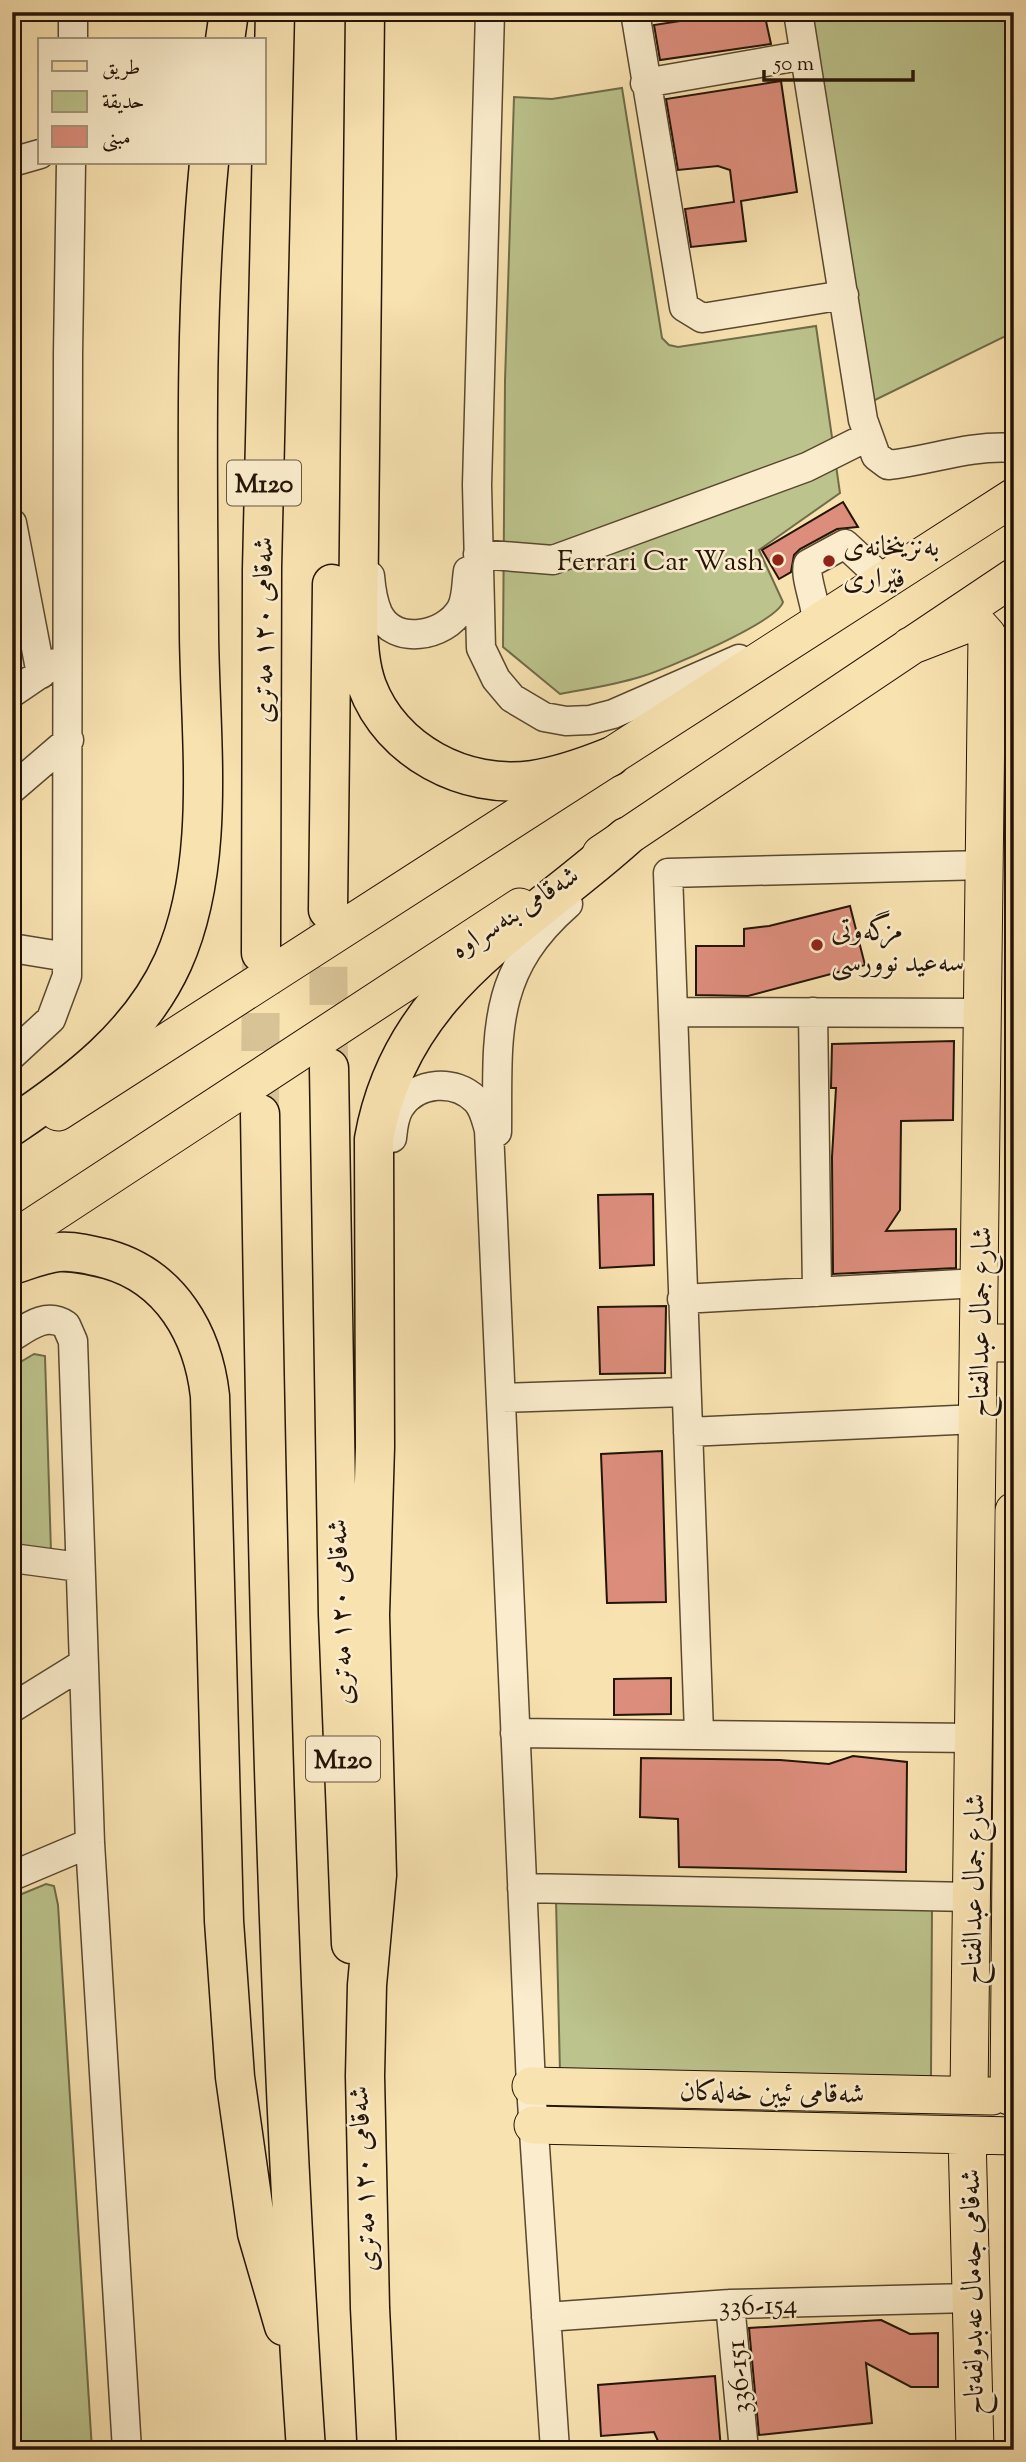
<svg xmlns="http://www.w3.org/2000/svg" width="1026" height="2462" font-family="'Sorts Mill Goudy',Amiri,serif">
<rect width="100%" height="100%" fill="#f8e2b0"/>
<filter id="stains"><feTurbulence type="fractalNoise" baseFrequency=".00286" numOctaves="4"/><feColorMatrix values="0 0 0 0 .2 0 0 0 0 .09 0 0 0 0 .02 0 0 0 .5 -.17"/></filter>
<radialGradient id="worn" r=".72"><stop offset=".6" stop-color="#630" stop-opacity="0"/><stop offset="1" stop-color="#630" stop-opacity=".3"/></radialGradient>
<path fill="#bcc38c" stroke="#706c49" stroke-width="2" d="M812,12H1014V332L873,401Z
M622,88L662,338L669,345L678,347L816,326L840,493L759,550L783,602C777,622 665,670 640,677C614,685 586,689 560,694L503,647L505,381L514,97L552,99Z
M34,1354L45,1356L51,1552L12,1546V1367Z
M46,1884L54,1886L58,1905L92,2450H12V1898Z
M556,1900L932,1907L931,2077L560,2073Z"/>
<path fill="#dc8d7c" stroke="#241406" stroke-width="2" d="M712,12H764L771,44L660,60L654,25L713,16Z
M781,81L797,192L741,201L746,241L691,247L685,209L734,202L730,170L718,166L678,170L666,99Z
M843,502L858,527L837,529L800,549L794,555L791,572L779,579L762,550Z
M850,906L865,965L748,996L696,995V946H744V929L769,926Z
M954,1041L953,1120L901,1121L900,1210L886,1231L956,1229V1268L833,1274L832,1157L836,1088H831L832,1044Z
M653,1194L654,1265L600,1268L598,1195Z
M666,1306L665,1373L600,1374L598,1307Z
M662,1451L666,1602L607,1603L601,1454Z
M671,1678V1714L614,1715V1679Z
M853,1756L907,1762L906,1872L679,1867L678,1819L640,1817L641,1758L780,1760L829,1764Z
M881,2320L910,2334L938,2333V2387H911L866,2363L872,2423L759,2435L749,2328Z
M715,2376L721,2450H662L654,2432L601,2436L598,2385Z"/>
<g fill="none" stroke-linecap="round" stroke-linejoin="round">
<path stroke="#d8c396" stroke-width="38" stroke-dasharray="38 19" stroke-linecap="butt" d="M328,910L329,1062
M260,1108L261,953"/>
<g stroke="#594830" stroke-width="31">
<path id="minor" d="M490,12L477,485L481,648L496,679L512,698L544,717L566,721L590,720L613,714L739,659
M635,12L684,307L702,318L844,295
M798,12L863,420L876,456L888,465C934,460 966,445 1014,448
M73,40V12
M645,83L805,55
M12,162L40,154
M12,523L41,674
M478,554L553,560L807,467L867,437
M370,576C371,588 373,602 378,613C394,646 445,637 461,609C467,598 466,583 468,571
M817,623C817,606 804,576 808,564L845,544L875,572L891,576
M12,693L56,663
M12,789L69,740
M12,948L67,957
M673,1012L983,1013
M813,1012L817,1292
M12,1055L51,1019L67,976L68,354L71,163
M497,1132C498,1037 489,973 568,904
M392,1138C393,1128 394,1116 400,1107C417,1081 455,1079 476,1100C484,1108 486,1120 489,1130L531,2086L555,2450
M682,1299L979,1283
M12,1337C29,1326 47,1312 66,1325L73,1341L90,1843L127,2450
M502,1398L685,1392
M688,1432L978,1419
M12,1558L79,1567
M12,1708L83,1664
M515,1733L974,1738
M699,1733L668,873L985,865
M12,1876L90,1843
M522,1888L971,1897
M730,2304L744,2450
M546,2317L730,2304L970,2298"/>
</g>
<g stroke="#241406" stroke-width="39">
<path id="major" d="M910,646L967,624L978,625L987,635L969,2095
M601,854L1014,577
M58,1112L1014,497
M12,1240L520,907
M979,1343H1014
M531,2086L992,2096
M1009,2096L1014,1511
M533,2125L1014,2136
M967,2135L975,2450"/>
</g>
<g stroke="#241406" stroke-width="41">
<path id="highway" d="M365,12L358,627C359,647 360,667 367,686C391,751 465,790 533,780C560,776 585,767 610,757
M225,40L229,12
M328,910L332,584
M261,953L262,569L275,12
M329,1068L338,1614L351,1944
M260,1114C267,1559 276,2005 306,2450
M12,1126C76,1083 140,1035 173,962C217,864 200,739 199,633C198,477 194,319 209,163
M12,1265C28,1260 43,1254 59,1252C75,1251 91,1255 107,1259C171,1277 203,1334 210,1396L224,1921L235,2077L257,2233L284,2326
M377,2450L370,2308L365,2076L367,1985L377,1875L370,1615L375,1447L374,1139C401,988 521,931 626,837"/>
</g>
<use href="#minor" stroke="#faeccc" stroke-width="28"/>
<use href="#major" stroke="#f8e2b0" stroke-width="37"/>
<use href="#highway" stroke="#f8e2b0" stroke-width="38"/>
</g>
<g fill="#8f2418" stroke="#faeccc" stroke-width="2.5">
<circle cx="778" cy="560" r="7"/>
<circle cx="829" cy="561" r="7"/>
<circle cx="817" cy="945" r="7"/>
</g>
<g text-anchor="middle" stroke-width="5" stroke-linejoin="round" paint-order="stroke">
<g fill="#faeccc" stroke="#645541" stroke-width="2">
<rect x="227" y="460.5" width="74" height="45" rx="5"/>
<rect x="306" y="1736.5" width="74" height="45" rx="5"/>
</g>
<g font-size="26" font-weight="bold" fill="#241406">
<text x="264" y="492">M120</text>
<text x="343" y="1768">M120</text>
</g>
<g font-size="28" fill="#241406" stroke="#faeccc" text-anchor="start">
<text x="843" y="555">بەنزینخانەی<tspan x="843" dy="32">فێراری</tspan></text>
<text x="764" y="570" text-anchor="end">Ferrari Car Wash</text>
<text x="831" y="939">مزگەوتی<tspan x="831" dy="32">سەعید نوورسی</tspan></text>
</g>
<g font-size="28" fill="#241406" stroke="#faeccc">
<text transform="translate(262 630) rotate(-90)" y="10">شەقامی ١٢٠ مەتری</text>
<text transform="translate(514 911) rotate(-33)" y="10">شەقامی بنەسراوە</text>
<text transform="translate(979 1322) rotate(-89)" y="10">شارع جمال عبدالفتاح</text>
<text transform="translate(339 1612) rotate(-92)" y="10">شەقامی ١٢٠ مەتری</text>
<text transform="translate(972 1889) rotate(-89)" y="10">شارع جمال عبدالفتاح</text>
<text transform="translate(772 2091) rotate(1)" y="10">شەقامی ئیبن خەلەکان</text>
<text transform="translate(362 2179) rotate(-93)" y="10">شەقامی ١٢٠ مەتری</text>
<text transform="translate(971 2292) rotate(-91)" y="10">شەقامی جەمال عەبدولفەتاح</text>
<text transform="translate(758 2304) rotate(-2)" y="10">336-154</text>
<text transform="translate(737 2377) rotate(-95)" y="10">336-151</text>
</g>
</g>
<rect width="1026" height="2462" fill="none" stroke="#f8e2b0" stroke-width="42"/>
<rect x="14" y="14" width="998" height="2434" fill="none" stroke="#241406" stroke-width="3.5"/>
<rect x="21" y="21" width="984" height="2420" fill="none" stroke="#241406" stroke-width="2"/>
<rect x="38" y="38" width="228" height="126" fill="#faeccc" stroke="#a4967d" stroke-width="2"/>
<rect x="52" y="61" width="35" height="10" fill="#f8e2b0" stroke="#a4967d" stroke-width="2"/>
<text x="102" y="74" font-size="21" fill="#241406">طريق</text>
<rect x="52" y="91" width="35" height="21" fill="#bcc38c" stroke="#a4967d" stroke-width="2"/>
<text x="102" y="108" font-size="21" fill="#241406">حديقة</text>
<rect x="52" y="126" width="35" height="21" fill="#dc8d7c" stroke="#a4967d" stroke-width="2"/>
<text x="102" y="144" font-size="21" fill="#241406">مبنى</text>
<path d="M764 70v10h149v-10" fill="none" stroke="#241406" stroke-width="3.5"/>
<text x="774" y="70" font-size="21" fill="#241406" stroke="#faeccc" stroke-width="5" paint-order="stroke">50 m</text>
<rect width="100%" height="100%" filter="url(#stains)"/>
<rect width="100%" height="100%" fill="url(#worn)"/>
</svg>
